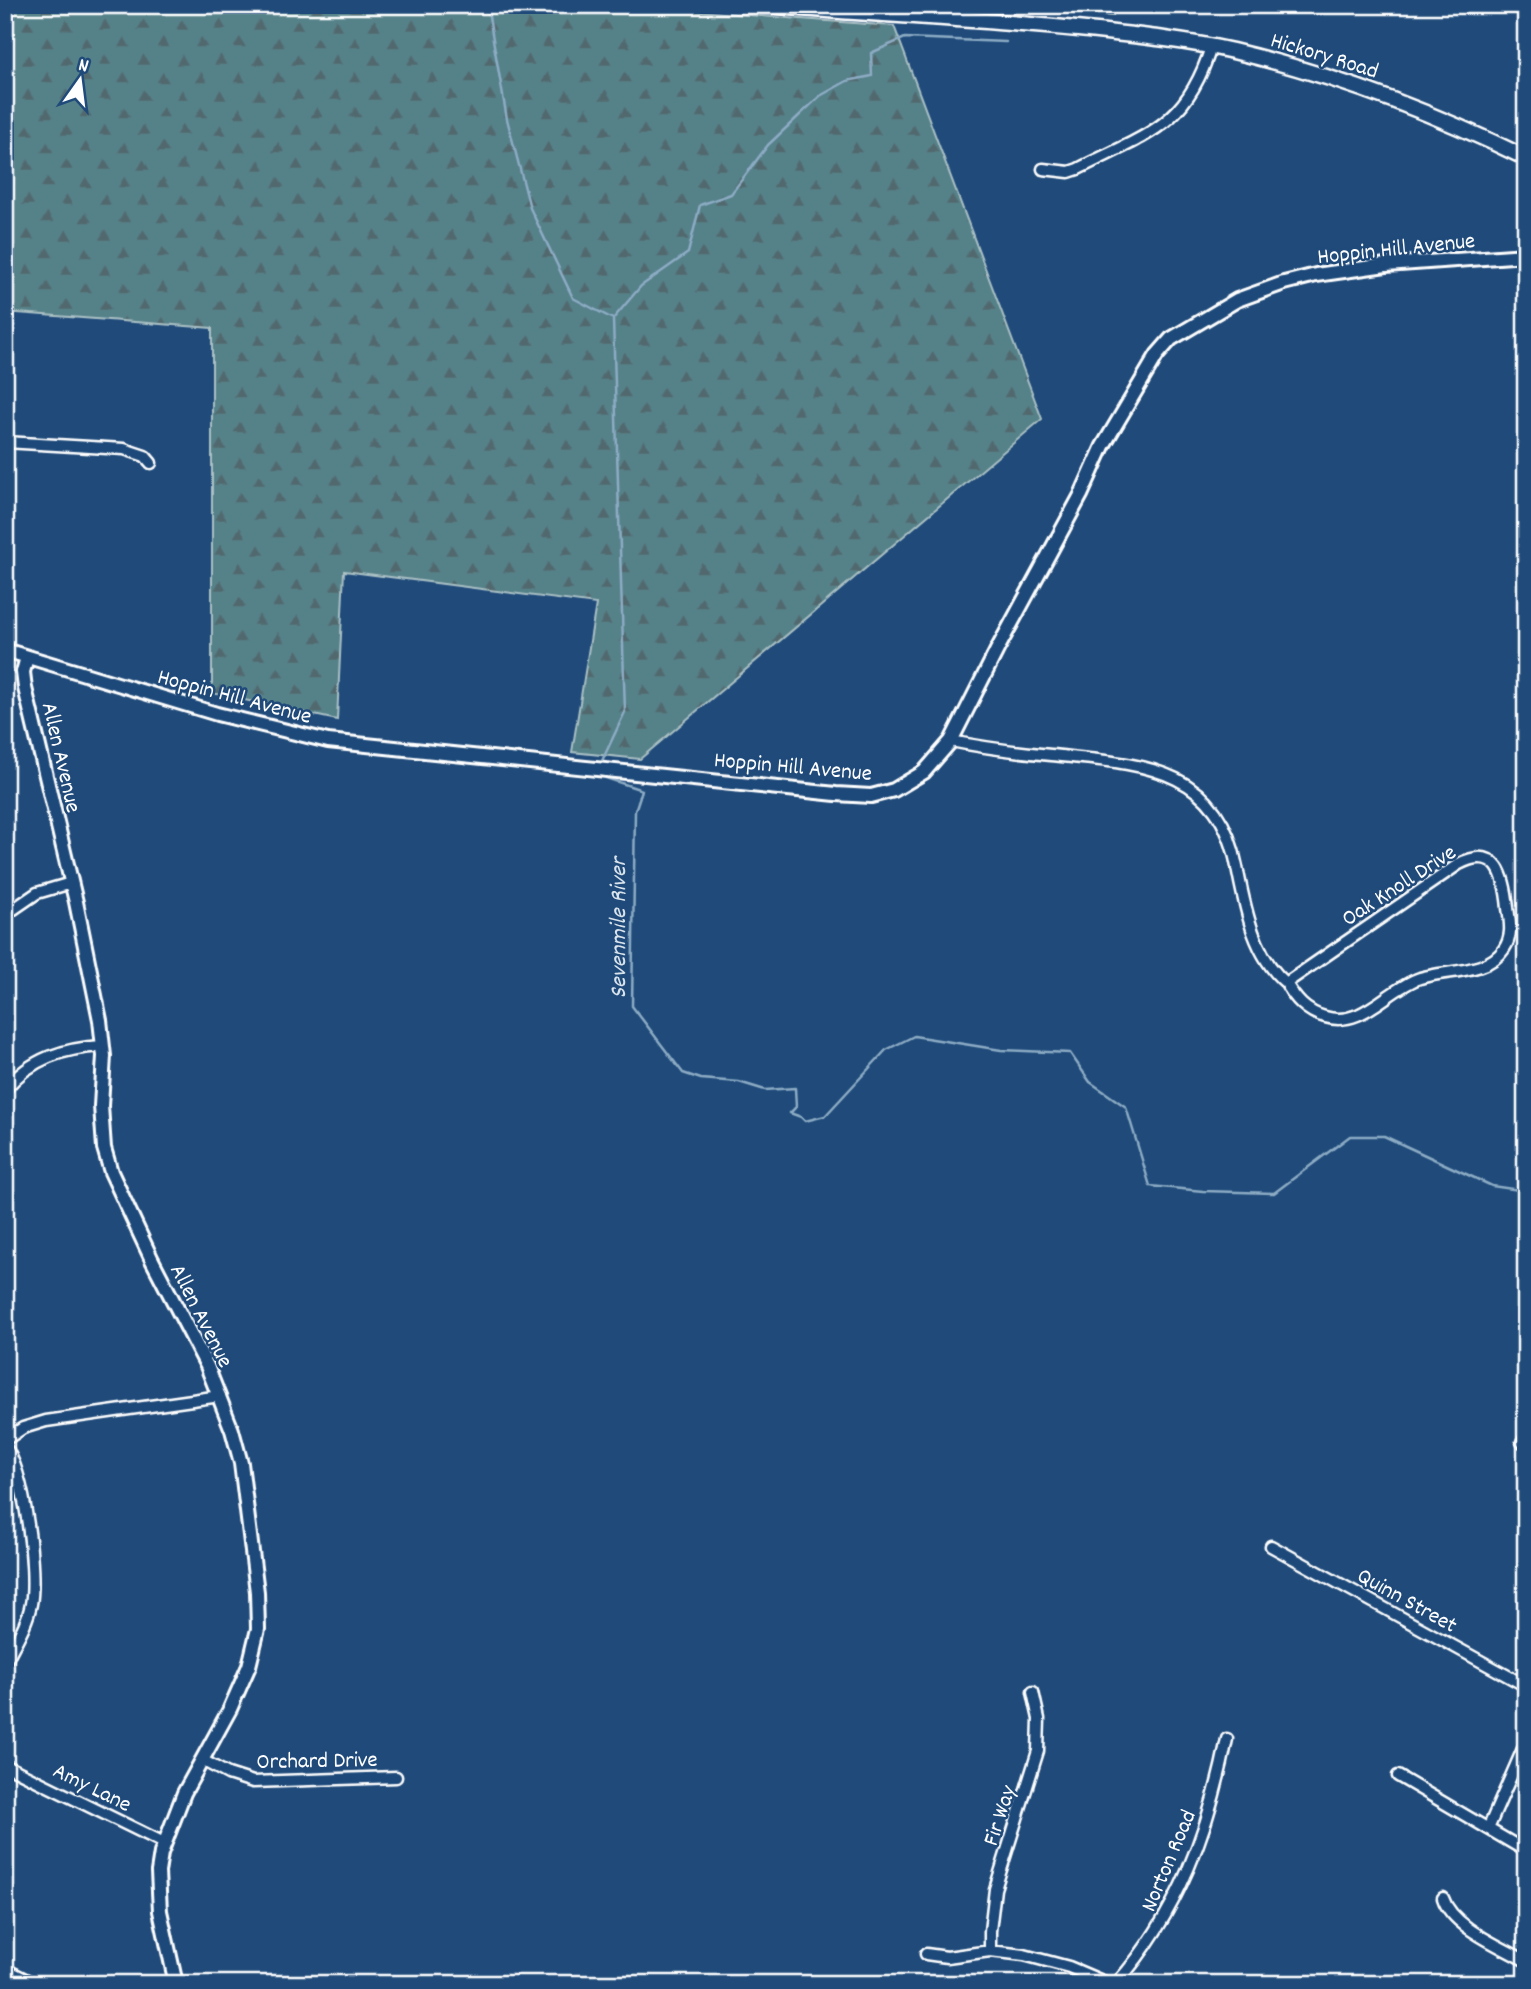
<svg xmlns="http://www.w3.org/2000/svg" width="1531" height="1989" font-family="Dekko,sans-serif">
<defs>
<pattern id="forest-firs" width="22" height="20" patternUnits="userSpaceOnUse" patternTransform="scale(1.75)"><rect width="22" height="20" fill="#558189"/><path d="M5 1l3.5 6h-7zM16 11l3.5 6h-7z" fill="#51696e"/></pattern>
<pattern id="park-tufts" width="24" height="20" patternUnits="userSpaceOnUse" patternTransform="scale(1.75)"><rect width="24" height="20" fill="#558189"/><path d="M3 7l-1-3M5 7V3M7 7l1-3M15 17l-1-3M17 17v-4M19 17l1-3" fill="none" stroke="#51696e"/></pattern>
</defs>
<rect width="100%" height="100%" fill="#1f4a7a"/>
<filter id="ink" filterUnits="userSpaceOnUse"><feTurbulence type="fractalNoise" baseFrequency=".0143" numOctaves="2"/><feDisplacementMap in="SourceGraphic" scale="14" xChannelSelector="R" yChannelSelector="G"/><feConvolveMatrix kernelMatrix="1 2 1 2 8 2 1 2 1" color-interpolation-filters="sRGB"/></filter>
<g filter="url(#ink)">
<path fill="url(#forest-firs)" stroke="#aac0c4" stroke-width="2" d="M5,5H617L894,26L1042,419L640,759L572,752L596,604L344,571L337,720L212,693V328L5,312Z"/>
<path fill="url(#park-tufts)" stroke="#aac0c4" stroke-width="2" d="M962,5H1114L1113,16Z"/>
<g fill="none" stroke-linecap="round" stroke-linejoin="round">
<path stroke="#8dacc4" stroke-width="2.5" d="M487,5L507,119L530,208L573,298L611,318
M1023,7L1025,5
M601,763L625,712L613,319L641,286L688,253L700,205L731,194L768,145L820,96L847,81L872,76L871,53L905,38L1006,42
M606,778L642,790L635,811L632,1006L683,1073L701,1079L739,1082L765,1090L795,1088L796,1107L790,1113L801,1117L805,1121L825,1116L886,1050L914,1036L1001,1050L1070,1053L1090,1082L1126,1107L1150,1186L1203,1191L1274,1193L1350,1136H1384L1492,1186L1526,1191"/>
<g stroke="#fff" stroke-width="15">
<path id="minor" d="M1043,169L1069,172L1078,169C1147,134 1186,127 1211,47
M5,442L124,449L145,456L151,463
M951,741C985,748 1018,752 1051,755C1137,764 1218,764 1237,867C1245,907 1253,955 1286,983L1459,864C1498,844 1505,877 1508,908C1510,922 1513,936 1504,949C1488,974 1446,970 1420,978C1387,989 1363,1028 1325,1017C1306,1012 1295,999 1286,983
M5,915L37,893L71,883
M5,1090C30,1058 65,1048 103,1046
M5,1440L23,1428L46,1421L220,1396
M1522,1442L1526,1439
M5,1447C25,1471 37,1573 31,1604C27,1625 14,1644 5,1663
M1271,1546L1526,1686
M202,1760L228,1774L253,1782L396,1777
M5,1765L164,1843
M1398,1776L1526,1851
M1488,1829L1526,1742
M1443,1898C1452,1927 1500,1946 1526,1961
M990,1951V1931L995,1889L1038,1751L1039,1719L1033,1692
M926,1954L947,1957L990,1951L1024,1955L1069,1967L1109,1984
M5,1969L35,1984
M1116,1984C1178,1914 1209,1830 1227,1739"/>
</g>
<g stroke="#fff" stroke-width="18">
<path id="tertiary" d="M5,650L217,714L328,741L836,794L871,796L894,790L924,772L951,741L998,648L1081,495L1103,446L1157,355L1171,339L1237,300L1284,283L1316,275L1386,265L1526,255
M27,657L23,672L25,688L76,902L100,1020L104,1056L101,1106L104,1148L111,1172L152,1260L207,1366L232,1430L241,1463L257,1592L258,1629L249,1666L230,1709L184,1793L161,1853L158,1872L160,1911L176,1984"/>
</g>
<g stroke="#fff" stroke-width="19">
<path id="secondary" d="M765,5C876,15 987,19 1097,31C1143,36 1189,41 1233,51C1335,75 1432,112 1526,158"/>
</g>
<use href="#minor" stroke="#1f4a7a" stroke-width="10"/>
<use href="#tertiary" stroke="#1f4a7a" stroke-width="12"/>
<use href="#secondary" stroke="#1f4a7a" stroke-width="14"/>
</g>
</g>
<g text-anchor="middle" stroke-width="5" stroke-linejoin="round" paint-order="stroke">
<g font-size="23" fill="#fff" stroke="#1f4a7a">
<text transform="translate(1325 54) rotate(17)" y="8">Hickory Road</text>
<text transform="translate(1396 247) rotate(-6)" y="8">Hoppin Hill Avenue</text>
<text transform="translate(235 695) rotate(15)" y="8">Hoppin Hill Avenue</text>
<text transform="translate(63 757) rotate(77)" y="8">Allen Avenue</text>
<text transform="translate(793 765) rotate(5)" y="8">Hoppin Hill Avenue</text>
<text transform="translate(1398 884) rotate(-33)" y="8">Oak Knoll Drive</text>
<text transform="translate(203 1315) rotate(63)" y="8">Allen Avenue</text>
<text transform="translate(1408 1599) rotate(29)" y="8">Quinn Street</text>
<text transform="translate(317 1759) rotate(-1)" y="8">Orchard Drive</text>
<text transform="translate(93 1786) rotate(26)" y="8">Amy Lane</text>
<text transform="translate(998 1815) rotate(-72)" y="8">Fir Way</text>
<text transform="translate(1167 1860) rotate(-67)" y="8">Norton Road</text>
</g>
<g font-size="24" font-style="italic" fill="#d9e3eb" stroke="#1f4a7a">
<text transform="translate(617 928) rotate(-90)" y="8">Sevenmile River</text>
</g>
</g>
<rect width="1531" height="1989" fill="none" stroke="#1f4a7a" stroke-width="28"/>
<rect x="14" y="14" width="1503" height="1961" fill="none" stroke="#fff" stroke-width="2.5" filter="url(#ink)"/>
<g transform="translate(80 80) rotate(14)" stroke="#1f4a7a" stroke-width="5" paint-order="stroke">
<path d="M0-5L12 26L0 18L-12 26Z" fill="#ffffff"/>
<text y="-10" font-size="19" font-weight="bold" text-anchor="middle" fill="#ffffff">N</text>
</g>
</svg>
